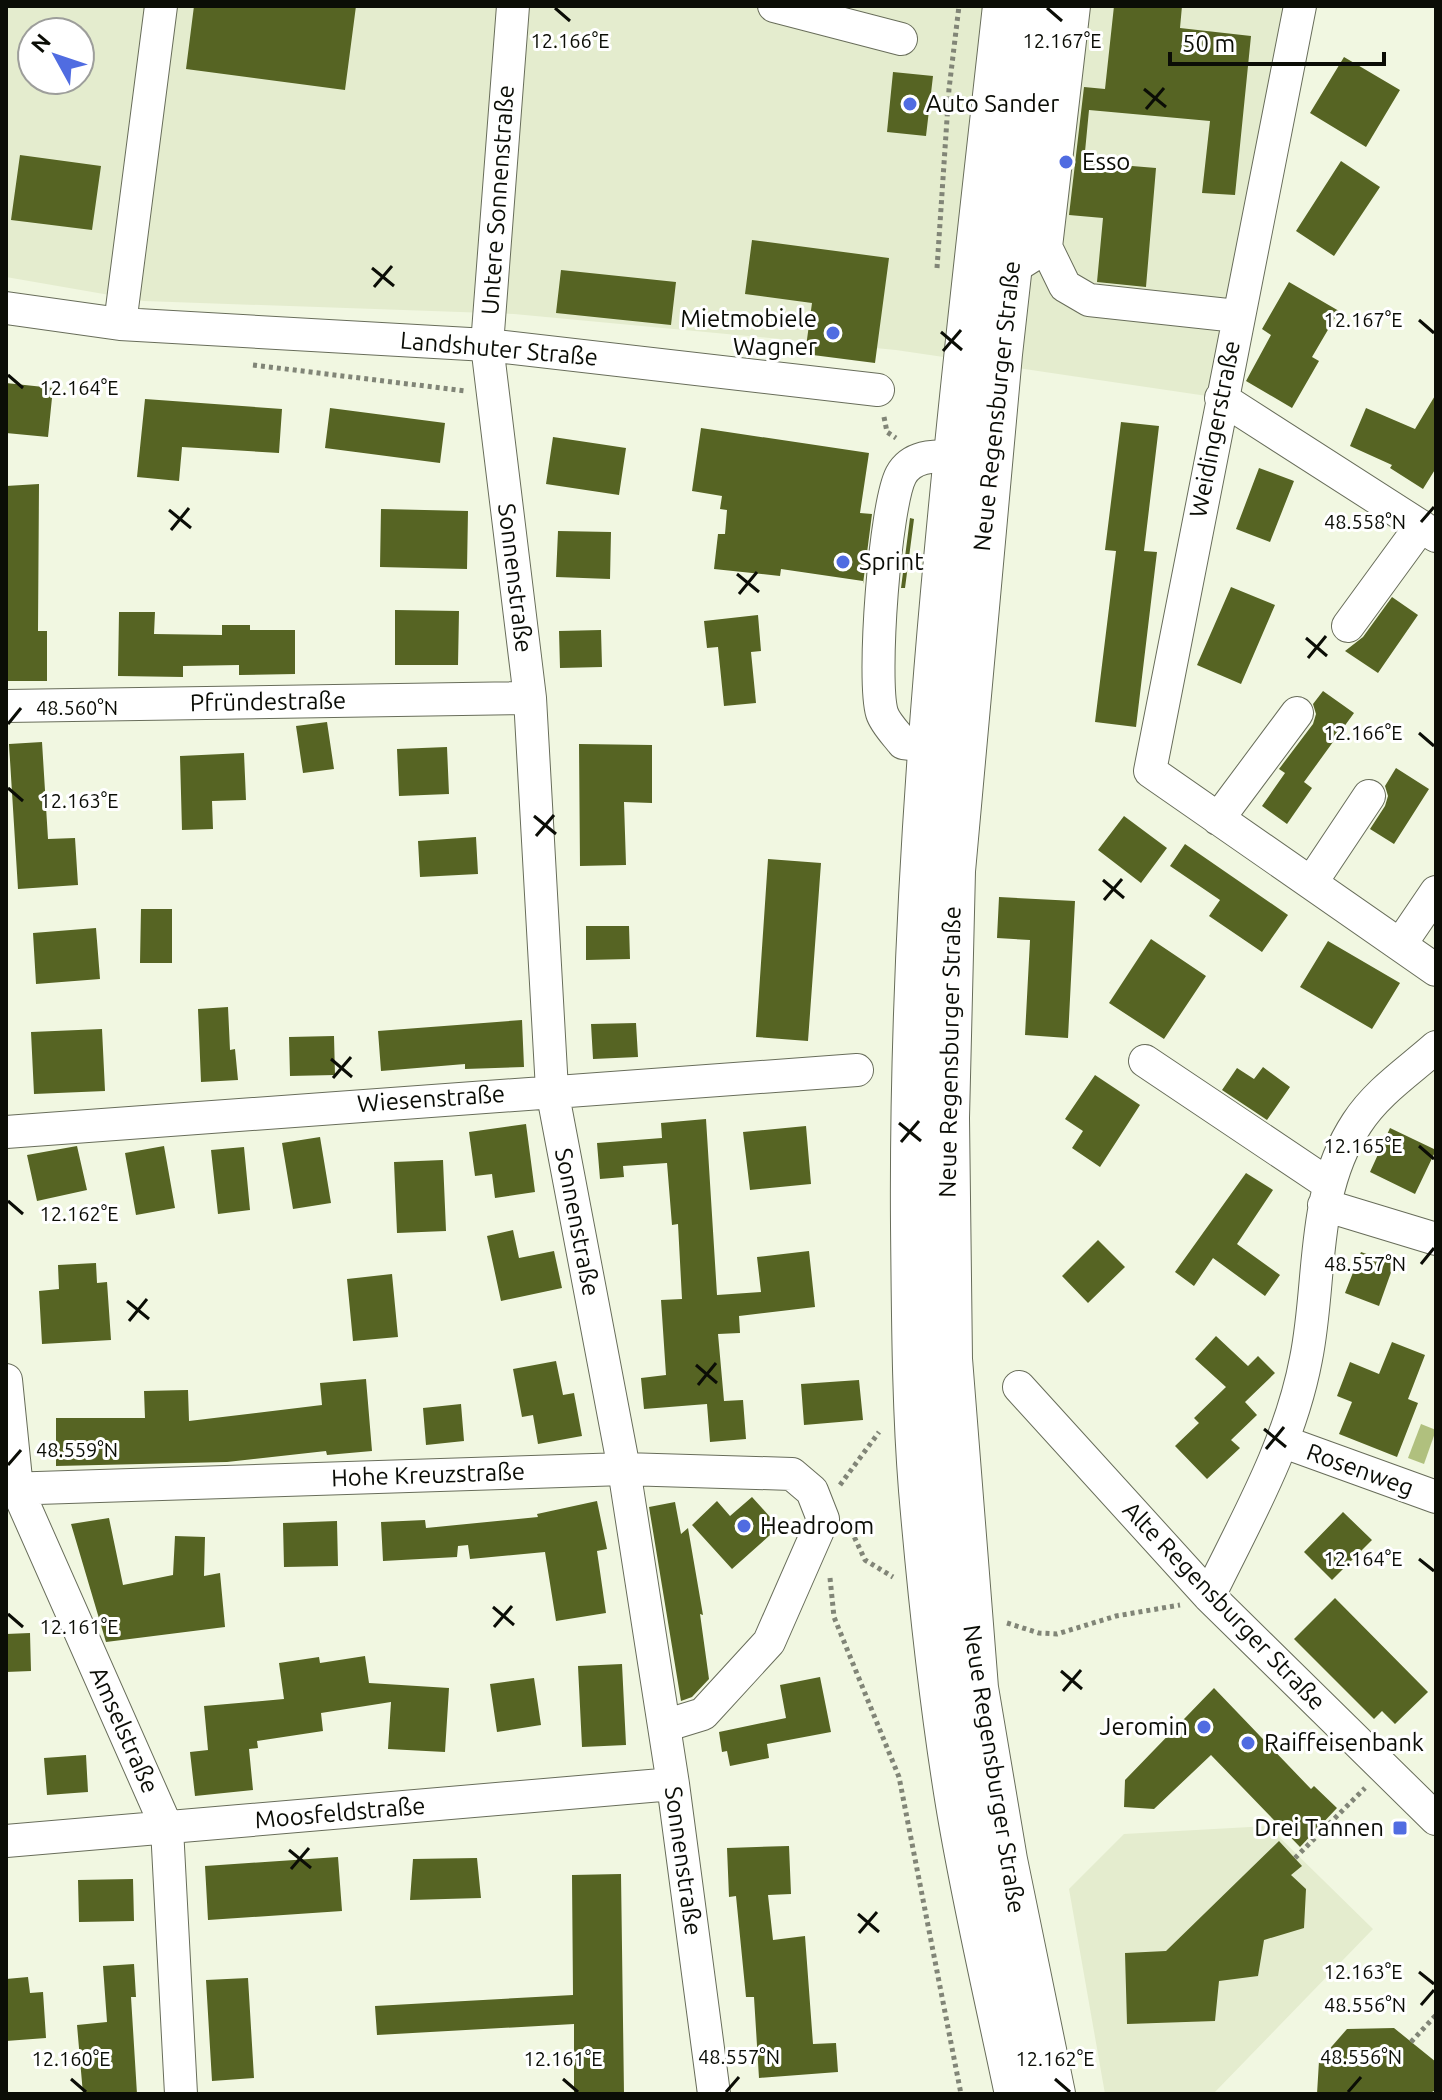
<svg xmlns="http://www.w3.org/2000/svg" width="1442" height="2100" font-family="Ubuntu,sans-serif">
<rect width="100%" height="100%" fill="#f1f7e1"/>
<path fill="#e4ecce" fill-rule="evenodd" d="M6,6H1291L1207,396L896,350L514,314L144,301L6,277ZM32,32H80V80H32Z
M1268,1826L1373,1929L1215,2092L1105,2094L1069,1889L1124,1834Z"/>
<path fill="#b0c07e" d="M1421,1424L1436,1430L1424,1464L1408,1458Z"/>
<path fill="#566423" d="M194,6H356L345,90L186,69Z
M1114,6H1182L1180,28L1251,36L1235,195L1202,193L1210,121L1089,110L1084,162L1156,168L1146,287L1097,282L1103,218L1069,215L1084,87L1105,89Z
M1344,57L1400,90L1366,147L1310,113Z
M893,72L933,76L926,136L887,132Z
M20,155L101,166L92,230L11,220Z
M1341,161L1380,187L1334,256L1296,231Z
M752,240L889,258L875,363L805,354L812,303L745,294Z
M561,270L676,282L671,325L556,313Z
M1289,282L1339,311L1312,357L1319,361L1292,408L1246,381L1271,335L1262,329Z
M6,383L53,388L48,437L6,433Z
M1436,394V468L1423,489L1390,468L1392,465L1350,446L1366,408L1415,429Z
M145,399L282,409L279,453L182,447L179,481L137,477Z
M330,408L445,423L440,463L325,448Z
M1121,422L1159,426L1144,551L1157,552L1136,727L1095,722L1116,551L1105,550Z
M701,428L869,453L860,513L872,514L863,584V581L781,569L780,576L714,569L718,534H725L727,510L720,509L722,496L692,491Z
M553,437L626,448L619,495L546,484Z
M1259,468L1294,481L1270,542L1236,529Z
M39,484L38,631H47V681H6V486Z
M381,509L468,511L467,569L380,567Z
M910,518L914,519L905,588H901Z
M558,531L611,532L610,579L556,577Z
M1231,587L1275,605L1241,684L1197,665Z
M1392,597L1418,615L1378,673L1345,651L1363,637Z
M395,610L459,611L458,665H395Z
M119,612H155L154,634L222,635V625H250V630H295V674L239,675V665L183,666V677L118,676Z
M758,615L761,651L751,652L756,703L724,706L718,647L707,648L704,621Z
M601,630L602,667L560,668L559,631Z
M1323,691L1354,713L1304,782L1312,788L1287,824L1262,806L1285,773L1279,769L1313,724L1316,714L1313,704Z
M327,722L334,769L303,773L296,726Z
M42,742L48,839L75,838L78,885L18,889L9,744Z
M579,744L652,745V803L624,802L626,865L580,866Z
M447,747L449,794L399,796L397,749Z
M244,753L246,800L212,801L213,829L182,830L180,756Z
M1396,768L1429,789L1394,844L1370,829L1385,806L1388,796L1385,786Z
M1124,816L1167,848L1141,883L1098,850Z
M476,837L478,874L420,877L418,841Z
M1185,844L1288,915L1262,952L1209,916L1220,900L1170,866Z
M768,859L821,863L808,1041L756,1037Z
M999,897L1075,901L1068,1038L1025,1035L1030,940L997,938Z
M141,909H172V963H140Z
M586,926H629L630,959L586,960Z
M96,928L100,979L36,984L33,933Z
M1151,939L1206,976L1164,1039L1109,1003Z
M1328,941L1400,983L1372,1029L1300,987Z
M228,1007L230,1050L235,1049L238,1080L201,1082L198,1009Z
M522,1020L524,1067L465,1069V1064L381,1071L378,1031Z
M636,1023L638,1057L593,1059L591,1024Z
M102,1029L105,1091L34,1094L31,1032Z
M334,1036L335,1075L290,1076L289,1037Z
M1263,1067L1290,1087L1267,1120L1222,1090L1237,1068L1254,1079Z
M1095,1075L1140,1105L1100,1167L1072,1148L1083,1131L1065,1119Z
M706,1119L717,1295L761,1292L757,1257L809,1251L815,1307L739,1316L740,1333L718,1334L724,1401L743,1400L746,1439L710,1442L707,1404L644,1409L641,1378L666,1375L661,1300L682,1299L678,1224L672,1225L667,1163L623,1166L624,1177L600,1179L597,1143L662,1138L661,1123Z
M526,1124L535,1192L495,1198L492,1174L475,1176L469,1132Z
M806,1126L811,1184L750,1190L743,1132Z
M1390,1128L1436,1150L1415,1194L1370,1172Z
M320,1137L331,1203L293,1209L282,1143Z
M77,1146L87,1190L37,1201L27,1155Z
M164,1146L175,1208L136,1215L125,1153Z
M244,1147L250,1210L218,1214L211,1150Z
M443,1160L446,1231L397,1233L394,1162Z
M1246,1173L1273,1190L1237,1244L1280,1275L1265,1296L1213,1258L1194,1286L1175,1272Z
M513,1230L519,1258L554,1251L562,1288L501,1301L487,1236Z
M1098,1240L1125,1267L1088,1303L1062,1276Z
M1361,1252L1394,1264L1379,1306L1345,1293Z
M96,1263L97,1283L107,1282L111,1340L42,1344L39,1291L59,1289L58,1265Z
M392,1274L398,1337L353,1341L347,1279Z
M1216,1336L1248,1366L1258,1356L1275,1373L1245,1402L1257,1415L1231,1440L1240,1448L1207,1479L1175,1446L1199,1423L1194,1418L1226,1387L1195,1359Z
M1392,1342L1425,1355L1408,1399L1418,1403L1397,1457L1339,1434L1352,1402L1337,1396L1350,1362L1379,1374Z
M556,1361L563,1395L574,1393L582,1436L538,1444L533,1415L522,1417L513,1369Z
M366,1379L372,1451L327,1455L326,1451L227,1462L56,1466V1418H145L144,1391L188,1390L189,1421L322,1405L320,1383Z
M859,1380L863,1420L804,1425L801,1384Z
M461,1404L464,1441L426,1445L423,1408Z
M752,1497L779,1527L732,1569L692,1525L717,1501L730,1516Z
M597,1501L607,1549L597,1551L606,1613L556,1621L545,1552L470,1559L468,1545L458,1546L457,1557L383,1561L381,1522L425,1520L426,1528L538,1517L537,1514Z
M675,1502L681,1534L688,1528L703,1615L700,1614L709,1679L692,1697L681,1701L649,1507Z
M1343,1512L1372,1540L1332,1580L1304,1552Z
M109,1518L123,1585L173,1575L175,1536L205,1537L204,1576L220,1573L225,1627L106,1642L71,1524Z
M337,1521L338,1566L284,1567L283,1523Z
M1335,1598L1428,1692L1395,1724L1382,1711L1374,1719L1294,1639Z
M30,1633L31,1671L6,1672V1634Z
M365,1656L369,1683L449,1688L445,1752L388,1749L391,1702L321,1713L323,1731L257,1741L258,1748L249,1749L253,1790L195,1796L190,1752L208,1750L204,1706L284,1699L279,1663L319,1657L320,1663Z
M622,1664L626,1745L582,1747L578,1666Z
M820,1677L831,1732L767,1744L769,1758L730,1766L727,1751L722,1752L719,1732L786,1718L780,1685Z
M534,1678L541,1725L497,1732L490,1684Z
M1214,1688L1311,1789L1314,1786L1337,1808L1300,1847L1211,1755L1154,1809L1124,1807L1125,1780Z
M86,1755L88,1792L47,1795L44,1758Z
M1279,1841L1302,1866L1291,1875L1306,1889L1304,1928L1264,1940L1258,1976L1219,1981L1215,2021L1127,2024L1125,1953L1166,1951Z
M789,1846L791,1894L768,1895L773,1940L805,1936L813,2044L836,2043L838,2072L759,2078L754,1997H746L736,1896L729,1897L727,1848Z
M338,1857L342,1911L208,1920L205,1866Z
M477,1858L481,1898L410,1900L413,1859Z
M621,1874L624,2094H574V2024L377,2035L375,2006L573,1995L572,1875Z
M133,1879L134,1921L79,1922L78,1880Z
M134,1964L136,1997H131L137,2094H83L77,2025L107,2022L103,1966Z
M28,1977L30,1993L43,1992L46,2038L6,2041V1979Z
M248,1978L254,2078L212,2081L206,1980Z
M1394,2028L1436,2062V2090L1428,2094H1317L1319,2061L1347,2029Z"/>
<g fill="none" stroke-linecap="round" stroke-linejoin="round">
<g stroke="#686d5a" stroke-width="34">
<path id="minor" d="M513,6L487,345L530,698L552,1090L624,1469L673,1784L714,2094
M774,6L901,39
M1300,6L1150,771L1436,970
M1046,247L1065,286L1089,300L1237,316
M1011,269L1046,247L1074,6
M6,308L120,324L487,345L878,390
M120,324L161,6
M1221,398L1436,536
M1348,626L1421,526
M6,706L530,698
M929,746L903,743C897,735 885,723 882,713C872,680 885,505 901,475C912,455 935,456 955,456
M1218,819L1297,713
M1311,883L1369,796
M1400,945L1436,892
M1145,1061L1327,1183
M6,1132L857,1070
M1324,1205L1436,1239
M6,1380L17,1489L167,1828L181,2094
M1019,1387L1209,1596L1436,1819
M1284,1442L1436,1497
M6,1489L624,1469L792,1474L812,1491L823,1519L769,1642L703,1714L664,1726
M1209,1596C1246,1520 1290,1444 1306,1359C1322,1280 1310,1194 1357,1123C1377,1092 1409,1071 1436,1047
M6,1841L673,1784"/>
</g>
<g stroke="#686d5a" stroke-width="46">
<path id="highway" d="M1005,6C960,412 910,817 913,1226C914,1314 914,1402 921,1490C930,1595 941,1700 958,1804C974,1901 997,1998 1017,2094
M1039,6L1000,354L953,871L947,1118L950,1359L976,1688L1005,1860L1053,2094"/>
</g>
<path stroke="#818577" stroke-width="5" stroke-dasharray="4 4" stroke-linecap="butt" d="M937,268L949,89L959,6
M253,365L466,391
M884,417L887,432L896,438
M840,1485L879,1432
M851,1530L865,1560L893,1577
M830,1578L834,1617L899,1777L961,2094
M1007,1623L1039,1633L1057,1634L1116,1616L1180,1605
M1295,1858L1365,1788
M1411,2042L1436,2015"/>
<use href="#minor" stroke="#fff" stroke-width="32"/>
<use href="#highway" stroke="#fff" stroke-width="44"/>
</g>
<path fill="none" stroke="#0b0d06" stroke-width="3" d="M555,8L570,21M1047,8L1062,21M1144,89L1166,107M1146,109L1164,88M372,268L394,286M374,287L392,266M1419,320L1434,333M941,332L962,350M943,351L961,330M8,375L23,388M169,510L191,528M1421,522L1434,507M171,530L189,508M737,574L759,592M739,594L757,572M1306,638L1327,656M1308,658L1326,636M8,724L21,708M1419,733L1434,746M8,788L23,801M534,816L556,834M536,836L554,815M1103,880L1124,898M1104,900L1122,879M331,1059L352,1077M333,1078L351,1057M899,1123L921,1141M901,1142L919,1121M1419,1146L1434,1159M8,1201L23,1214M1421,1264L1434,1248M127,1301L149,1319M129,1321L147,1299M696,1365L717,1383M698,1385L716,1363M1264,1429L1286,1447M1266,1449L1284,1427M8,1465L21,1450M1419,1559L1434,1571M493,1607L514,1625M8,1614L23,1627M494,1627L512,1606M1061,1671L1082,1689M1063,1691L1081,1670M289,1850L311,1868M291,1869L309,1848M858,1914L879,1932M859,1933L877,1912M1419,1972L1434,1984M1421,2005L1434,1990M71,2079L86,2092M563,2079L578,2092M1055,2079L1070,2092M726,2092L739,2077M1348,2092L1361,2077"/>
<g fill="#506ce1" stroke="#fff" stroke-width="3">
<circle cx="910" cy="104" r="8"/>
<circle cx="1066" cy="162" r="8"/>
<circle cx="833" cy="333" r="8"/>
<circle cx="843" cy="562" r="8"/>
<circle cx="744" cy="1526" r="8"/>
<circle cx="1204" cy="1727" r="8"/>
<circle cx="1248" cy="1743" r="8"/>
<rect x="1392" y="1820" width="16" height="16" rx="4"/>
</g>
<g text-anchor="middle" stroke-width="6" stroke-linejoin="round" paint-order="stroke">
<g font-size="24" fill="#0b0d06" stroke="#fff" text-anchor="start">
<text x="926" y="112">Auto Sander</text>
<text x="1082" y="170">Esso</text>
<text x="817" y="327" text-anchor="end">Mietmobiele<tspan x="817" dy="28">Wagner</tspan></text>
<text x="859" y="570">Sprint</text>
<text x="760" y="1534">Headroom</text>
<text x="1188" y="1735" text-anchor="end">Jeromin</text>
<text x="1264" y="1751">Raiffeisenbank</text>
<text x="1384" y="1836" text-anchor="end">Drei Tannen</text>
</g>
<g font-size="24" fill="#0b0d06" stroke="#fff">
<text transform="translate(498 200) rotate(-86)" y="8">Untere Sonnenstraße</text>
<text transform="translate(499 349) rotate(5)" y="8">Landshuter Straße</text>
<text transform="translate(997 406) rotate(-84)" y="8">Neue Regensburger Straße</text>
<text transform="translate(1215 429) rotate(-79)" y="8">Weidingerstraße</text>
<text transform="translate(515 578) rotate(83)" y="8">Sonnenstraße</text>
<text transform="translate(268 702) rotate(-1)" y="8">Pfründestraße</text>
<text transform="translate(950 1052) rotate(-89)" y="8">Neue Regensburger Straße</text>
<text transform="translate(431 1099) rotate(-4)" y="8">Wiesenstraße</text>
<text transform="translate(577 1222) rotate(79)" y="8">Sonnenstraße</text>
<text transform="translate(1360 1470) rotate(20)" y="8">Rosenweg</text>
<text transform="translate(428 1475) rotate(-2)" y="8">Hohe Kreuzstraße</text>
<text transform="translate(1224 1606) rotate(46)" y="8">Alte Regensburger Straße</text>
<text transform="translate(124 1730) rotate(66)" y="8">Amselstraße</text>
<text transform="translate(994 1769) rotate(81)" y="8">Neue Regensburger Straße</text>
<text transform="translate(340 1813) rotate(-5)" y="8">Moosfeldstraße</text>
<text transform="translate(683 1861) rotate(82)" y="8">Sonnenstraße</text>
</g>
</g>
<g font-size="20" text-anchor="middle" fill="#0b0d06" stroke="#fff" stroke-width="6" stroke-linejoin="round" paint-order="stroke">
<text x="570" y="48">12.166°E</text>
<text x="1062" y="48">12.167°E</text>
<text x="1363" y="327">12.167°E</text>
<text x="79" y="395">12.164°E</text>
<text x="1365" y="529">48.558°N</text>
<text x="77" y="715">48.560°N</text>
<text x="1363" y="740">12.166°E</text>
<text x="79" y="808">12.163°E</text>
<text x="1363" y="1153">12.165°E</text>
<text x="79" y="1221">12.162°E</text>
<text x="1365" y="1271">48.557°N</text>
<text x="77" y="1457">48.559°N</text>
<text x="1363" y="1566">12.164°E</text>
<text x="79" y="1634">12.161°E</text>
<text x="1363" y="1979">12.163°E</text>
<text x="1365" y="2012">48.556°N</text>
<text x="739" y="2064">48.557°N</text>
<text x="1361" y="2064">48.556°N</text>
<text x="71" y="2066">12.160°E</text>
<text x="563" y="2066">12.161°E</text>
<text x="1055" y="2066">12.162°E</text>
</g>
<rect width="1442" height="2100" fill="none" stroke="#0b0d06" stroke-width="16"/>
<g transform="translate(56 56) rotate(310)"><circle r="38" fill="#ffffff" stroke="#9d9e9b" stroke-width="2"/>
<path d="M0-6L14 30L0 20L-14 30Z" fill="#506ce1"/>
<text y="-12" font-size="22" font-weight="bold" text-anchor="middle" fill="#0b0d06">N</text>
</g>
<path d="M1170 52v12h214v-12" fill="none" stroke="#0b0d06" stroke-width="4"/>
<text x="1182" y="52" font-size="24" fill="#0b0d06" stroke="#ffffff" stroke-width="6" paint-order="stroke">50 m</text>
</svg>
